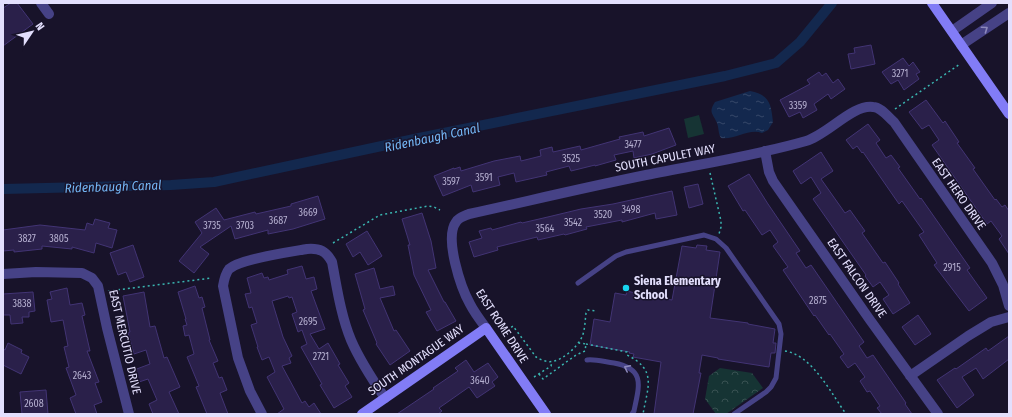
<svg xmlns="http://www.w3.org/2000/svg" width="1012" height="417" font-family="'Fira Sans Condensed',sans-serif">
<defs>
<pattern id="forest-crowns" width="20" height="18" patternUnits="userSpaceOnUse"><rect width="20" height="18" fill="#163434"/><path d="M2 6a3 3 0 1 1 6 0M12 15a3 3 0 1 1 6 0" fill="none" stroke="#385152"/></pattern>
<pattern id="water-ripples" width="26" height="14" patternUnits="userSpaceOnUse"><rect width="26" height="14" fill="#13284e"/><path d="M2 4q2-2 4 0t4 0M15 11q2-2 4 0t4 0" fill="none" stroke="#354768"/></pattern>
</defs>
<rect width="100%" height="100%" fill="#18132a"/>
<path fill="url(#forest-crowns)" d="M720,368L752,373L763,388L726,414H716L705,399L709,376Z"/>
<path fill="#163434" d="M699,115L704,134L688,138L684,119Z"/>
<path fill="url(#water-ripples)" d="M750,91C770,95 771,104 773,122L768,130L762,133C749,128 735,140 721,138C718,133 719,128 717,123C713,113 708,113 715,102Z"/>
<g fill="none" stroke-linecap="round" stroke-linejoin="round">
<path stroke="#13284e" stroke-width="10" d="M3,189L171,185L214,182L419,138L725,76L776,63L800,42L832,3"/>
</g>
<path fill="#2a204a" stroke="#423474" d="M11,3H17L33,24L3,46V8Z
M871,45L875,64L851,69L848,54L855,53L854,48Z
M903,58L909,66L913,62L920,72L916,74L919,79L904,90L898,80L891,84L882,72Z
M819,72L822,76L826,73L833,83L838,79L845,89L831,99L828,94L814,104L817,110L803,118L800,112L789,117L780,100L810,84L807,80Z
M926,100L943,123L945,121L959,142L957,143L975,168L973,169L995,200L996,199L1002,207L1005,205L1009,211V254L999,239L1002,236L991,221L987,224L932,145L939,140L929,125L922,129L909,112Z
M868,124L880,140L876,143L886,158L891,155L900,167L898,168L920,199L921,198L970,268L967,270L987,298L969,311L934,265L937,263L919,235L924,232L902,201L899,204L863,152L862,153L857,146L853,149L846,140Z
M669,128L676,145L652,154L634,158L633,151L614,155L616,160L595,166V165L571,171L569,166L546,172L547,175L516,182L514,173L498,177L500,185L473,192L471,185L443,196L434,176L454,168V169L460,167L461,171L494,161L520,156L521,161L541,156L540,150L552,147L553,152L580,146L581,150L620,139L619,137L643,132L644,136Z
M821,152L833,171L821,179L845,213L850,210L865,231L862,233L883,263L885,262L899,283L898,284L910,303L893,314L883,299L889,295L880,282L873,287L865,276L866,275L813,199L821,193L811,177L801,184L793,171Z
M749,174L768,204L800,251L796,253L806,268L811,265L864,342L859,346L867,358L873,355L906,403L905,404L912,414H882L877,408L880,406L870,391L867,392L860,381L865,377L855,363L848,368L840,357L844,354L830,334L829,335L815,315L814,316L783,270L788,267L773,246L778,242L770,230L762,235L745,210L743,211L728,186Z
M698,184L703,204L689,208L684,187Z
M672,191L677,215L656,219L655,213L622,222V220L586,227L587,229L565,235L564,234L538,240L537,237L497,247L498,250L474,257L469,242L482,238L479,231L491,228L492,230L521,222L522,223L552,216L581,209L613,204Z
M318,196L325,219L293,229L268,234V230L235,239L231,226L200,247L209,254L194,273L179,261L202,233L195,222L216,208L224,220L255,212L256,214L291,206V204Z
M422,213L431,241L436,268L428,270L444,302H445L456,321L437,331L426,312L431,310L414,275L408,245H410L402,219Z
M95,219L110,223L108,228L117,230L112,248L96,243L94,253L72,247V249L42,246V249L14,252V250L3,251V230L40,225L85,230L87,223L93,225Z
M367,231L382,256L368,265L360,252L353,257L346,244Z
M133,245L144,277L130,282L126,272L118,275L110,253Z
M697,245L707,246L706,250L720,252L710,318L748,323V324L775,329L773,343H776L775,353H771L769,367L718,359V358L702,355L699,373H701L693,414H654L661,362L633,357L634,354L629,353L630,352L590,345L594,319L610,322L615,293L626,295L627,291L635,293L634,296L648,299V296L672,300L682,246L696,248Z
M302,266L306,279L314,277L317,289L311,291L325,329L310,334L319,349L328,343L340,364L338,365L349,383L345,386L352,397L334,408L320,385L322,384L301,347L307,344L302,330L298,332L292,314L297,312L292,297L289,298L288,296L272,301L283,337L292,356L289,358L291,363L282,366L302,403L305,401L309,407L314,403L321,414H277L284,409L267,377L275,372L269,357L262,360L257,347H258L251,325L257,323L252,307L249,308L245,294L251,293L247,278L262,273L264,278L268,277L269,280L288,274L287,270Z
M374,268L380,289L393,286L395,295L380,298L394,331L396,330L410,351L390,365L376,344L377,343L363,310L365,309L355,274Z
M195,286L199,298L202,297L205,307L202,308L210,340H209L218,361L213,363L219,378L222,377L227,390L220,393L228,414H207L196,387L199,386L187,357L194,354L189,335L185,336L183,326L187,325L185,319H186L178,292Z
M67,288L70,305L82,303L85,315L82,316L90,351H87L99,382L95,383L102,402L94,405L97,414H76L70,398L76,395L66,368L69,367L64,347L68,346L63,320L51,322L47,300L52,299L50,292Z
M33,292L35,311L29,312V317H22L23,323L11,324L10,315H3V294Z
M144,292L150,327L155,326L164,358L167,357L180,387L169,392L179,414H153L149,404L157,400L148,379L139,382L134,370L150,364L146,350L134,354L128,333L130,332L123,296Z
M918,315L931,334L915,345L902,327Z
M1009,336V359L983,379L976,368L962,377L974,395L957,408L937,380L955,368L956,369L986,348L988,351Z
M8,343L22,350L21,353L29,357L21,374L3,365V349L5,350Z
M466,360L474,372L488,363L498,377L492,382L495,386L477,398L469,387L439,408L442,411L438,414H397L434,389L433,388L458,371L455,368Z
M46,390L48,414H22L20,392Z"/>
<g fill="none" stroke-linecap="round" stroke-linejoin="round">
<path stroke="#3ab6b1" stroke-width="1.5" stroke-dasharray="2 3" stroke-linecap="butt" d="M895,109L960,64
M710,173L721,221V227L719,234
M333,243L380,215L428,206L434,207L440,210
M108,291L212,278
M503,333L513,326L536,357C541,360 548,363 554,361C564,359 577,347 582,337C585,330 585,321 586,313L588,310L596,311
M586,344L627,352V355C657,370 648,386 643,414
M785,351C812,355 831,393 846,414
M539,374L543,379L576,355L585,351L586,344L579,343
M534,377L551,366L552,362"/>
<path stroke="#464286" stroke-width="5" d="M578,283L616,256L626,252L704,235L716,239L726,248L779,324L781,334L776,378L771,387L766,392L734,414
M587,360C596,359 605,362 614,363C646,369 639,386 634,411L632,414"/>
<path stroke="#464286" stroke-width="10" d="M41,3L49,14
M952,31L992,3
M961,45L1009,13
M765,151L769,172L773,181L870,320L938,414
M3,274L36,272L82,273L92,278L98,286L107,328L129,414
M486,328C480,320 474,312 470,304C461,288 444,238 456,222C459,217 464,216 469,214C528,201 587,187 646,175C700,164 754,156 806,141C827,135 853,104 873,107C881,107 888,117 894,122L992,263L1003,285L1009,306
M910,376L968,336L991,322L1009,317
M262,414L250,391L238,358L223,286C224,280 225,274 229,269C240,259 290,252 307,249C320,248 326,251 332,262C337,288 341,316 351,340C360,361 372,379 385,398"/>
<path stroke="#827cf6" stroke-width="10" d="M932,3L1009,114
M362,414L486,328L546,414"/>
</g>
<defs><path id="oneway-chevron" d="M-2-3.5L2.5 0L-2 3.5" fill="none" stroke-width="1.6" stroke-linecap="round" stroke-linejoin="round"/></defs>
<g stroke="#8d89bc">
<use href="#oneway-chevron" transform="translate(985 29) rotate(-35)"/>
<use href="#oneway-chevron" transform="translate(627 368) rotate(-153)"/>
</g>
<circle fill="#18d4ef" stroke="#18132a" stroke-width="1.5" cx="626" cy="288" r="4"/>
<g text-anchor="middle" stroke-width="3" stroke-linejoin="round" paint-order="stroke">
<g font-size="10" fill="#b5afd0">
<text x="900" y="77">3271</text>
<text x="798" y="109">3359</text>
<text x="633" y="148">3477</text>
<text x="571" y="162">3525</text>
<text x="484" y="181">3591</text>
<text x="451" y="185">3597</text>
<text x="631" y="213">3498</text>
<text x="308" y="216">3669</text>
<text x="603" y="218">3520</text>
<text x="278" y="224">3687</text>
<text x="573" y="226">3542</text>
<text x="212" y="229">3735</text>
<text x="245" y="229">3703</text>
<text x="545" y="232">3564</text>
<text x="27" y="242">3827</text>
<text x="59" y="242">3805</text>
<text x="952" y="271">2915</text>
<text x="818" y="304">2875</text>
<text x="22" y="307">3838</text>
<text x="308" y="325">2695</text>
<text x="321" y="360">2721</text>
<text x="82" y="379">2643</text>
<text x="480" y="384">3640</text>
<text x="34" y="407">2608</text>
</g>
<g font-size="12" fill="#e3dffd" stroke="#18132a">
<text transform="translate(665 158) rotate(-11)" y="4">SOUTH CAPULET WAY</text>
<text transform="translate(959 194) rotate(55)" y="4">EAST HERO DRIVE</text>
<text transform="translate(857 278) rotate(55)" y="4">EAST FALCON DRIVE</text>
<text transform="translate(502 326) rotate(57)" y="4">EAST ROME DRIVE</text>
<text transform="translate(125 342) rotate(77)" y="4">EAST MERCUTIO DRIVE</text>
<text transform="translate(416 360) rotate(-35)" y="4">SOUTH MONTAGUE WAY</text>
</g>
<g font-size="12" font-weight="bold" fill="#e3dffd" stroke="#18132a" text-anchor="start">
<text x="634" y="285">Siena Elementary<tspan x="634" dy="14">School</tspan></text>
</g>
<g font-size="13" font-style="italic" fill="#74b6f5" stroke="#18132a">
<text transform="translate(432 137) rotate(-12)" y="5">Ridenbaugh Canal</text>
<text transform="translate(113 186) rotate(-2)" y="5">Ridenbaugh Canal</text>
</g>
</g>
<rect width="1012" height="417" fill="none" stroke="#e3dffd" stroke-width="8"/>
<g transform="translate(32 32) rotate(55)" stroke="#18132a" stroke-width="3" paint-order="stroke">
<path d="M0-3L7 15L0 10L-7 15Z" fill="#e3dffd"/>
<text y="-6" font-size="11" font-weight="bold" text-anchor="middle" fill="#e3dffd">N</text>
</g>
</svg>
